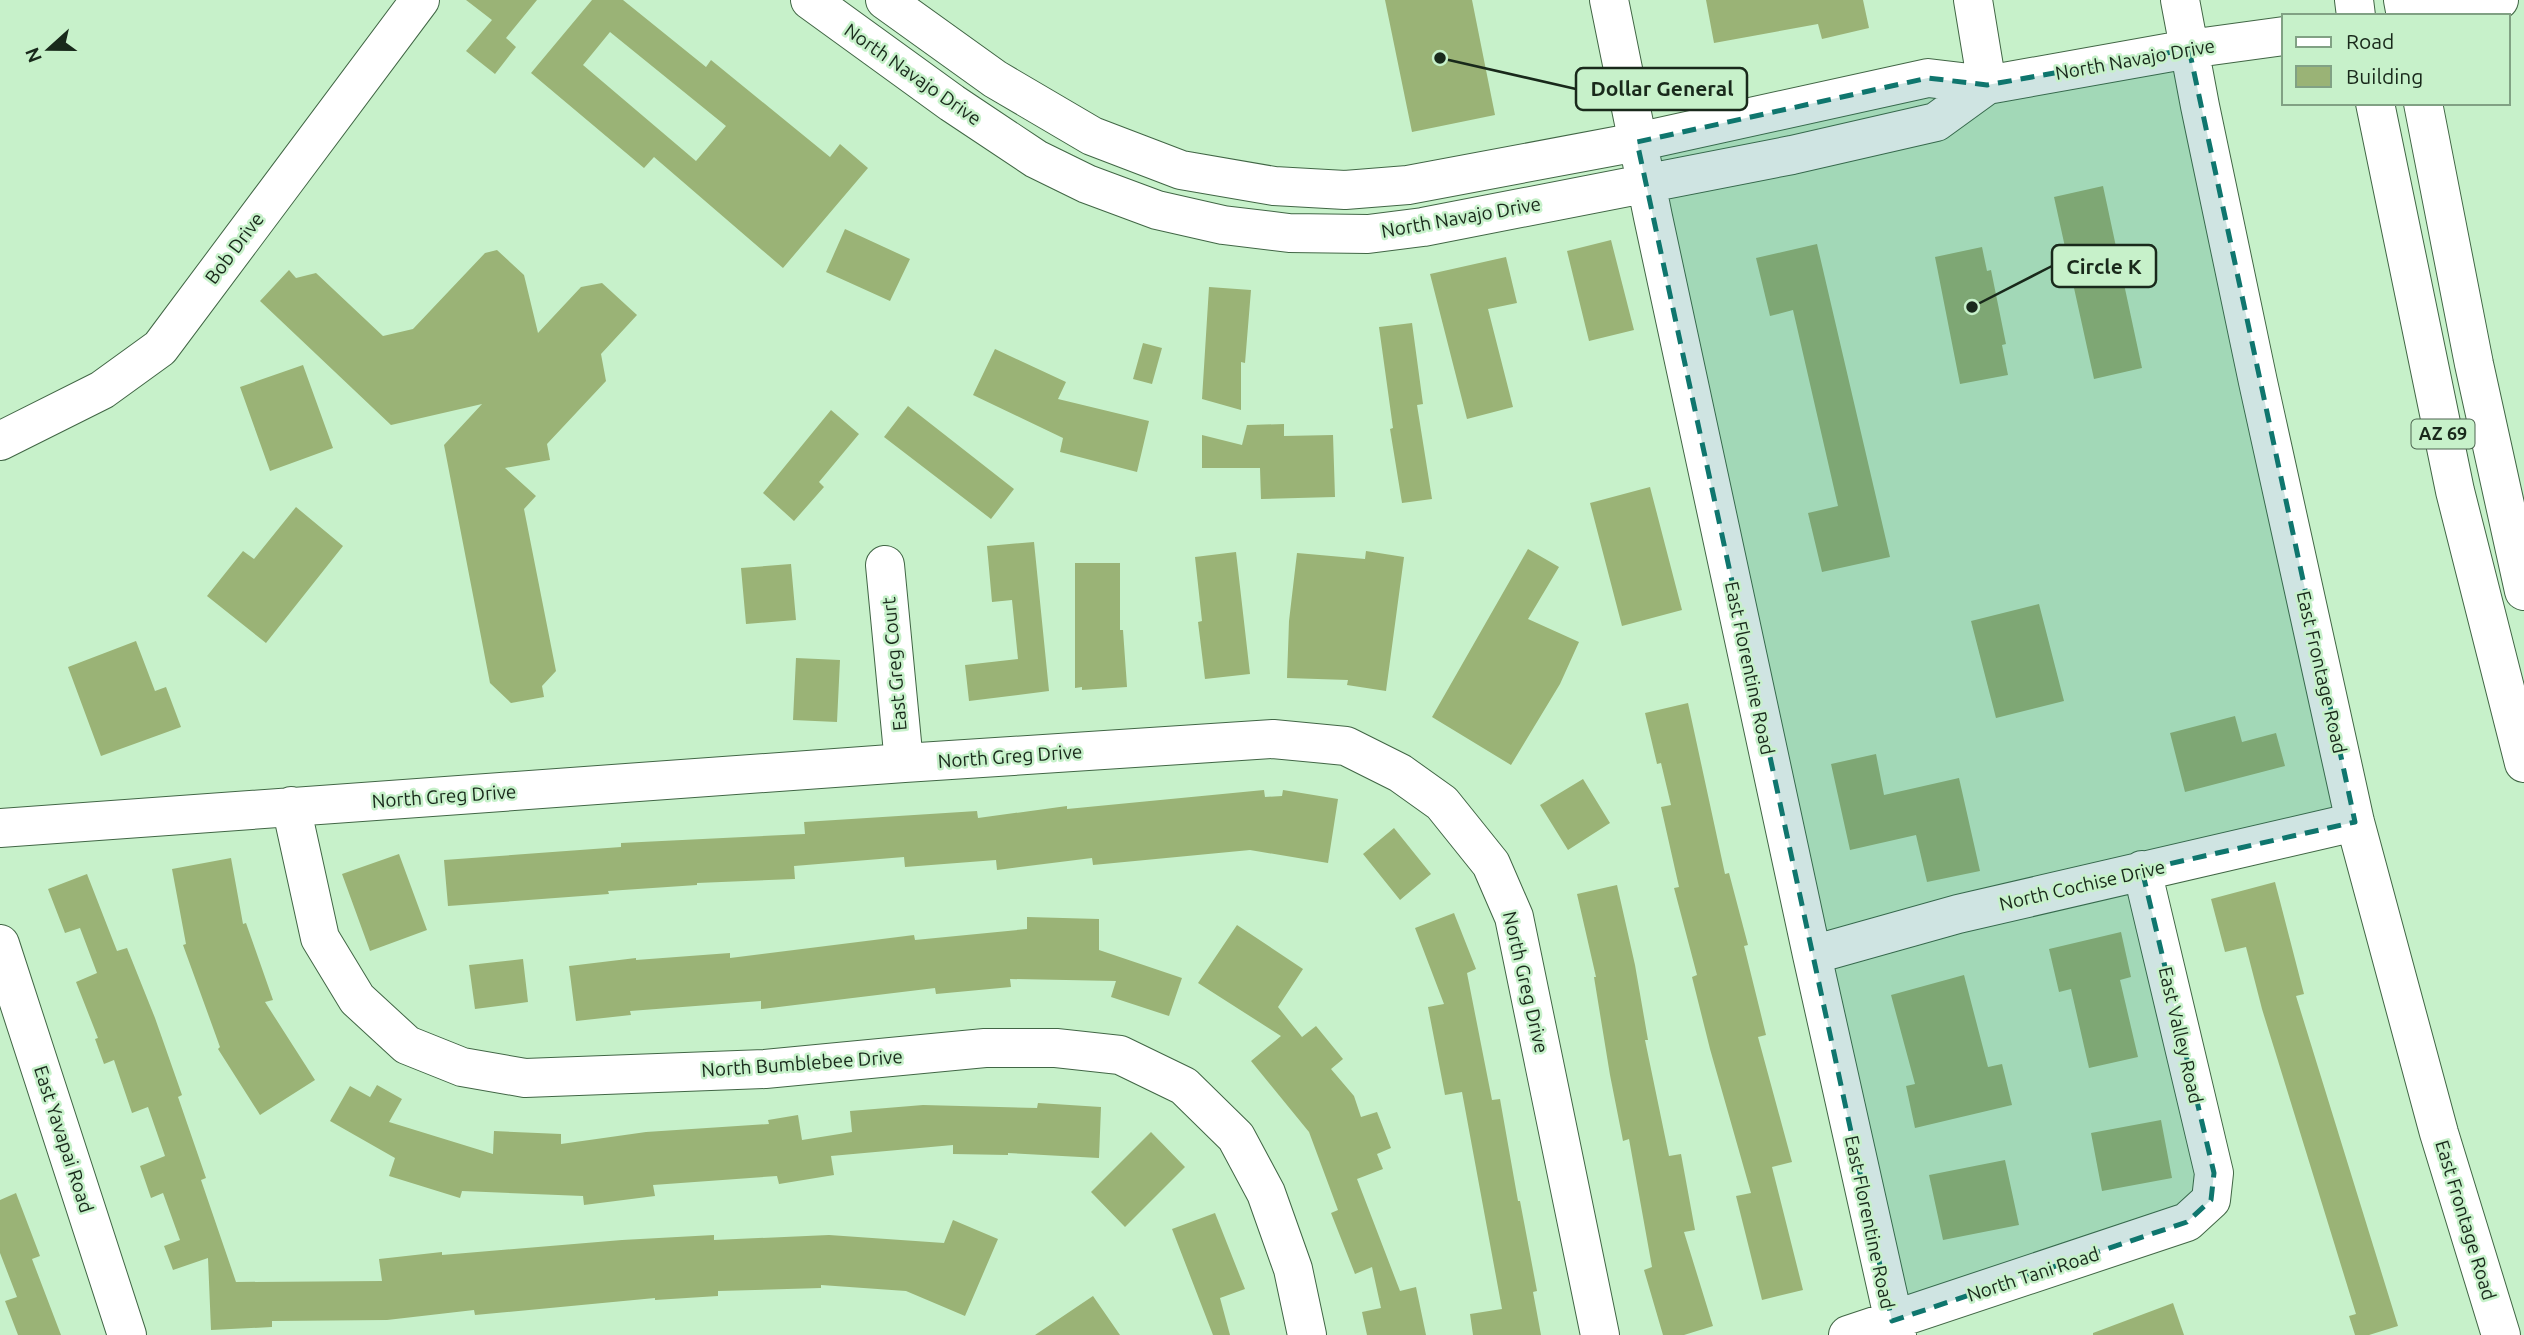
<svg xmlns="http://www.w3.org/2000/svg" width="2524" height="1335" font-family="Ubuntu,sans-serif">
<rect width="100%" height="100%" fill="#c7f1ca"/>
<path fill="#9ab376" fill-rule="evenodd" d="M466,0H537L506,38L516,47L495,74L466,51L492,20Z
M592,0H623L706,67L711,60L830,157L840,144L868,168L783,268L654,157L644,168L531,73ZM610,32L726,126L696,161L583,65Z
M1385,0H1472L1495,115L1412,132Z
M1706,0H1863L1869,28L1822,39L1818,24L1714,43Z
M2103,186L2142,368L2094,379L2054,197Z
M845,229L910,259L890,301L826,272Z
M1611,240L1634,330L1589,341L1567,251Z
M1817,244L1890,557L1822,572L1808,513L1838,506L1793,310L1770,316L1756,258Z
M1982,247L1987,271L1991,270L2006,344L2002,345L2008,375L1960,384L1935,257Z
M497,250L524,275L538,333L581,287L602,283L637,315L601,354L606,381L547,444L550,460L505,468L536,496L524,509L556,671L542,686L544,697L511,703L490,683L444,445L482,404L391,425L260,301L289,270L296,278L316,273L383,336L413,329L485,253Z
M1506,257L1517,303L1488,309L1513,407L1467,419L1430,274Z
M1209,287L1251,290L1245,363L1241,362V410L1202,399Z
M1412,323L1423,404L1417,405L1432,499L1402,503L1390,429L1393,428L1379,327Z
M1143,343L1162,348L1152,384L1133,379Z
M995,349L1066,382L1058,399L1149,421L1137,472L1060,452L1063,438L973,395Z
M303,365L333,448L270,471L240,387Z
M908,406L1014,489L991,519L884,437Z
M831,410L859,434L819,482L824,487L794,521L763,493Z
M1284,424V436L1333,435L1335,497L1261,499L1260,468H1202V435L1242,445L1247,425Z
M1650,487L1682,610L1622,626L1590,503Z
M296,507L343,546L266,643L207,596L243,551L254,559Z
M1034,542L1049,691L969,701L965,665L1018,659L1012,600L992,602L987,546Z
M1528,549L1559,567L1528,619L1579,642L1560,684L1511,765L1432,717Z
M1366,551L1404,557L1386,691L1347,685L1348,680L1287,678L1289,621L1297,553L1365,559Z
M1236,552L1250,674L1205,679L1198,622L1202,621L1195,557Z
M1075,563H1120V630H1123L1127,687L1082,690V687L1075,688Z
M791,564L796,620L746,624L741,568Z
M2039,604L2064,701L1996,718L1971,621Z
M136,641L155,691L166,687L181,727L101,756L68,667Z
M796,658L840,660L837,722L793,720Z
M1688,703L1725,874L1729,873L1748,945L1744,946L1766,1035L1758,1037L1792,1162L1772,1167L1803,1290L1762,1300L1736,1196L1751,1193L1710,1049L1692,977L1697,975L1674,888L1679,887L1661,807L1671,805L1661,763L1657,764L1645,713Z
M2235,716L2242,742L2276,733L2285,766L2185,792L2170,733Z
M1876,754L1884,795L1959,778L1980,871L1927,882L1916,835L1850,850L1831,764Z
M1583,779L1610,823L1568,850L1540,805Z
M1264,790L1265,797L1282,796L1283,790L1338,799L1328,863L1250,850L1093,865L1092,858L997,870L996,860L905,867L904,857L794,866L795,879L697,883V885L608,891L609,894L448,906L444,860L621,847V843L805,834L804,822L977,811L978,818L1067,806V809Z
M1394,828L1431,874L1400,900L1363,854Z
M399,854L427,930L370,951L342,874Z
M231,858L243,924L246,923L273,1000L265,1002L315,1080L260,1115L218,1049L220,1047L183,945L186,944L172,869Z
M87,874L117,951L127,948L155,1018L182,1095L178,1097L206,1178L201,1180L236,1282L382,1281L379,1259L442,1252V1255L622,1240L714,1235V1240L829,1235L944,1243L953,1220L998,1239L965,1316L906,1291L821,1285V1288L718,1291V1296L655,1300V1298L475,1315L474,1310L387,1320L272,1321V1327L211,1330L208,1258L173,1270L164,1246L180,1240L163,1193L151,1198L140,1166L165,1156L148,1107L132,1113L114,1060L104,1064L95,1039L98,1038L76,982L97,973L80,928L65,933L48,889Z
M2275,882L2304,994L2296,996L2398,1326L2369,1335H2355L2349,1316L2356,1314L2262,1009L2246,947L2225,952L2211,899Z
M1617,885L1635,965L1648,1040H1645L1669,1156L1681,1154L1695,1230L1684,1232L1713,1326L1684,1335H1663L1644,1270L1652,1267L1629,1139L1623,1141L1610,1075L1594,977H1596L1577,894Z
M1454,913L1476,969L1467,973L1492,1100L1500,1099L1518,1201H1520L1537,1291L1533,1292L1541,1335H1473L1470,1314L1502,1309L1462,1092L1445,1095L1428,1007L1444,1004L1415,928Z
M1027,917L1099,919V950L1182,978L1169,1016L1111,997L1116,981L1010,979L1011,987L936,994L935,988L761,1009V1001L630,1011L631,1015L576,1021L569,966L636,958V960L730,953V958L914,935L915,940L1027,929Z
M1237,925L1303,969L1278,1007L1302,1037L1316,1026L1343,1059L1331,1069L1354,1096L1361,1117L1377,1112L1391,1148L1377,1154L1383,1169L1357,1179L1400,1291L1416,1287L1426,1335H1367L1362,1312L1381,1308L1372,1267L1355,1274L1331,1213L1338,1210L1309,1132L1251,1061L1281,1036L1198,983Z
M2121,932L2131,977L2120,980L2138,1057L2089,1068L2071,989L2059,992L2049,949Z
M523,959L528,1002L475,1009L469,965Z
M1964,975L1988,1067L2002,1064L2012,1105L1915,1128L1906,1086L1915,1084L1891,995Z
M377,1085L402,1099L389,1122L493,1154L494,1131L561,1134V1144L646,1132L769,1124L768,1120L798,1115L802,1140L852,1132L850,1111L923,1105L1037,1108L1038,1103L1101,1107L1099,1158L1008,1153V1155L953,1154V1145L831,1156L834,1175L779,1184L777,1176L653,1185L655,1196L584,1205L583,1196L462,1191L460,1198L389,1176L395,1158L330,1121L350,1086L370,1097Z
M2161,1120L2172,1178L2102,1191L2091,1133Z
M1151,1132L1185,1167L1125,1227L1091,1192Z
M2005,1160L2019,1225L1943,1240L1929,1175Z
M16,1193L40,1256L32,1259L61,1335H18L5,1301L17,1297L0,1253V1200Z
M1215,1213L1245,1289L1220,1298L1230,1335H1213L1172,1229Z
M1093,1296L1120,1335H1035Z
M2173,1303L2184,1335H2093V1333Z"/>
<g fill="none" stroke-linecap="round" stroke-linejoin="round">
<g stroke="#416645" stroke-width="40">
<path id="minor" d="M810,0L952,103L1036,159L1087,184L1157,210L1223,225L1289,233L1368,234L1423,227L1792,155L1936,122L1987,85
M885,0L995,79L1092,136L1181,170L1274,186L1345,190L1408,185L1637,142L1928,78L1987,85L2189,49L2284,36
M1609,0L1653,217L1812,955L1897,1335
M1973,0L1987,85
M2180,0L2200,106L2258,382L2355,822L2439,1133L2501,1335
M2418,16L2499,0
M0,441L102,390L160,348L420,0
M885,565L904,763
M291,806L320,938L357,999L407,1045L462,1067L525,1078L765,1069L985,1048H1056L1120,1055L1184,1086L1236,1137L1266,1193L1293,1269L1307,1335
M0,828L904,763L1273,739L1346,746L1400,773L1442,803L1491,864L1514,917L1600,1335
M0,944L127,1335
M1812,955L1958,914L2355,822
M1848,1335L2187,1222L2211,1200L2214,1173L2142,870"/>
</g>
<g stroke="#416645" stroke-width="40">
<path id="major" d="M2354,0L2356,16
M2403,0L2406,16
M2375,103L2455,491L2524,763
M2423,103L2474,364L2524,591"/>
</g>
<use href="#minor" stroke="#fff" stroke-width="38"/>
<use href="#major" stroke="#fff" stroke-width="38"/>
</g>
<path fill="#0f766e" fill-opacity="0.2" stroke="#0f766e" stroke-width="5" stroke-dasharray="14 9" stroke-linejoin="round" d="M2189,49L2355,822L2142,870L2214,1173L2211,1200L2187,1222L1892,1321L1637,142L1928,78L1987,85Z"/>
<g text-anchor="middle" stroke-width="5" stroke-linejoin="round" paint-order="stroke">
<rect fill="#c7f1ca" stroke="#4d6550" stroke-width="2" x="2411.5" y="419.5" width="63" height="29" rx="5"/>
<g font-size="18" font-weight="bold" fill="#19291b">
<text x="2443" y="440">AZ 69</text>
</g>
<g font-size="19" fill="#19291b" stroke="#c7f1ca">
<text transform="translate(2135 59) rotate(-10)" y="7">North Navajo Drive</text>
<text transform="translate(913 74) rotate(35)" y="7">North Navajo Drive</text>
<text transform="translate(1461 217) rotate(-10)" y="7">North Navajo Drive</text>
<text transform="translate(234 248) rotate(-53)" y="7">Bob Drive</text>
<text transform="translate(894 664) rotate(-95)" y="7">East Greg Court</text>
<text transform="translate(1750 668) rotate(78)" y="7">East Florentine Road</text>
<text transform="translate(2322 672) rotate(77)" y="7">East Frontage Road</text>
<text transform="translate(1010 756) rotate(-4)" y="7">North Greg Drive</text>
<text transform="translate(444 796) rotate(-4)" y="7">North Greg Drive</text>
<text transform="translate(2082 885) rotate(-13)" y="7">North Cochise Drive</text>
<text transform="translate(1526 982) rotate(77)" y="7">North Greg Drive</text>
<text transform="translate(2181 1035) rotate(77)" y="7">East Valley Road</text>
<text transform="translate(802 1063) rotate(-4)" y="7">North Bumblebee Drive</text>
<text transform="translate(64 1139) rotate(72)" y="7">East Yavapai Road</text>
<text transform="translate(2466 1220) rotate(73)" y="7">East Frontage Road</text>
<text transform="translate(1870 1222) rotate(78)" y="7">East Florentine Road</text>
<text transform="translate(2033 1274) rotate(-18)" y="7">North Tani Road</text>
</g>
</g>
<path fill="none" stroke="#19291b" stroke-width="2.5" d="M1440 58L1576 89M1972 307L2052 266"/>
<g fill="#19291b" stroke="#c7f1ca" stroke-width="2.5">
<circle cx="1440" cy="58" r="7"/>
<circle cx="1972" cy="307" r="7"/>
</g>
<g fill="#c7f1ca" stroke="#19291b" stroke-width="2.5">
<rect x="1576" y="68" width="171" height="42" rx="7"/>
<rect x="2052" y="245" width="104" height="42" rx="7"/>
</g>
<g font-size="21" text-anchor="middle" font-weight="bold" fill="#19291b">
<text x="1662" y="96">Dollar General</text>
<text x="2104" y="274">Circle K</text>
</g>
<rect x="2282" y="14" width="228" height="91" fill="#c7f1ca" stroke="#81a184" stroke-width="2"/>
<rect x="2296" y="37" width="35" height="10" fill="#ffffff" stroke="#81a184" stroke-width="2"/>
<text x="2346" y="49" font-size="21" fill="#19291b">Road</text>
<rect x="2296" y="66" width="35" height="21" fill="#9ab376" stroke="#81a184" stroke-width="2"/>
<text x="2346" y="84" font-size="21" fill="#19291b">Building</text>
<g transform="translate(49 49) rotate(249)" stroke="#c7f1ca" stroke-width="5" paint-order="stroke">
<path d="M0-5L12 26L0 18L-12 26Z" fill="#19291b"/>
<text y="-10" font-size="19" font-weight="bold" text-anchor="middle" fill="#19291b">N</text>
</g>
</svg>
